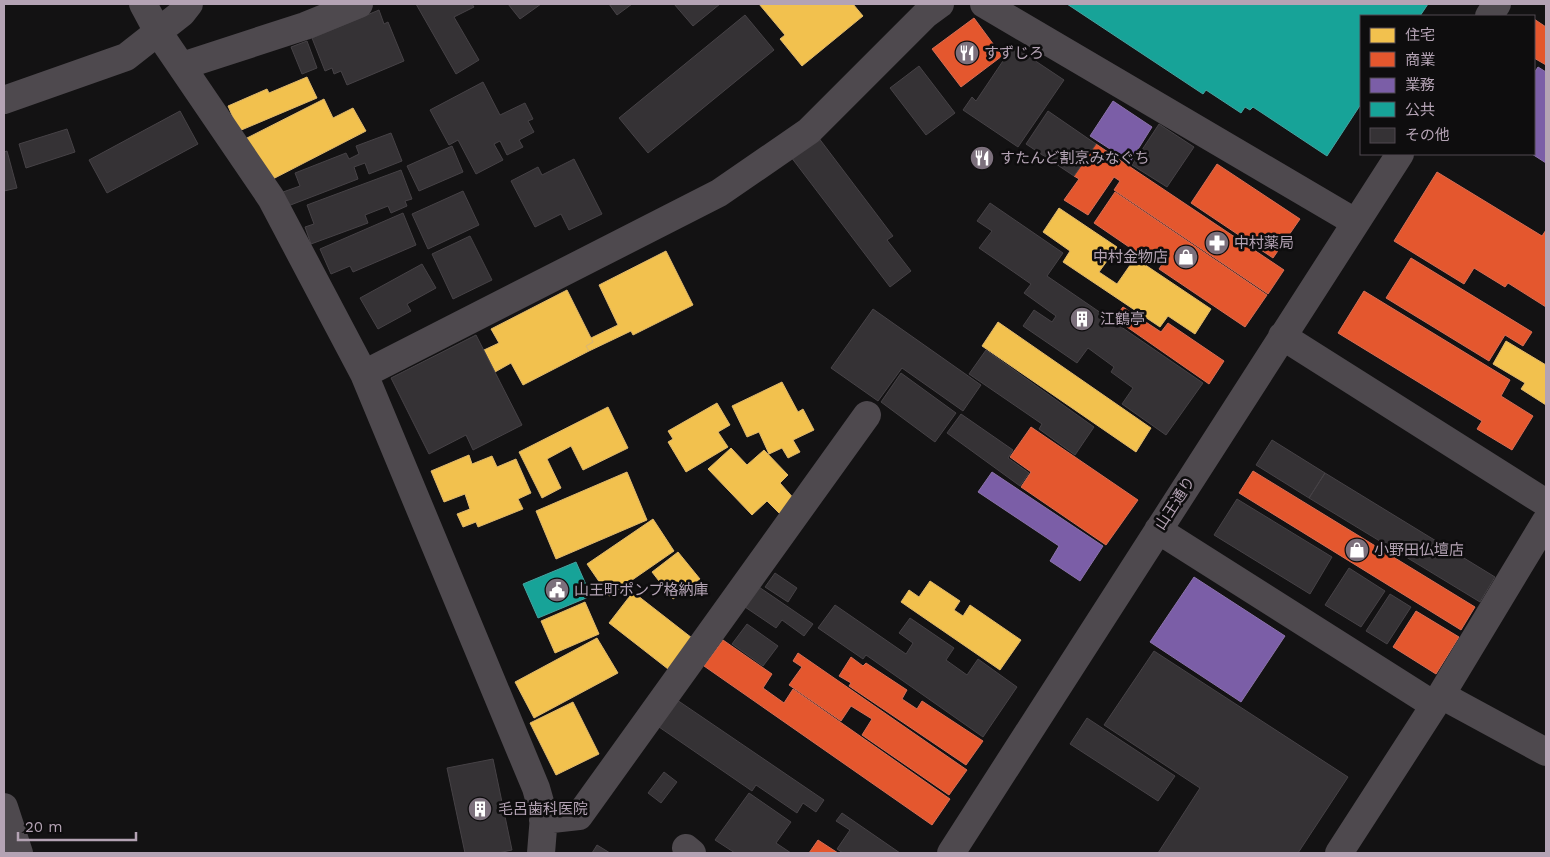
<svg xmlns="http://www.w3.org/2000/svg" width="1550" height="857" font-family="'Work Sans','Noto Sans JP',sans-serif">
<rect width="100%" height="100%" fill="#131213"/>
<path fill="#f2c14e" stroke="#dfb86d" d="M759,4H853L863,16L802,66L780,39L785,35Z
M307,77L317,98L239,131L228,106L267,89L269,93Z
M324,99L333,118L353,108L366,131L267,182L245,139Z
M1059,208L1117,247L1099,272L1117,284L1135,258L1211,309L1195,334L1168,316L1160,327L1063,262L1070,251L1043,232Z
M666,251L693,305L633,335L631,331L589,351L586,346L593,342L591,338L618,325L599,285Z
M567,290L593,342L586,346L589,351L523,385L511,363L495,372L484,350L499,343L491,329Z
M998,322L1151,428L1136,452L982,346Z
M1506,341L1546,365V405L1521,389L1525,383L1493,364Z
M782,382L798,412L803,409L814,430L793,440L800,452L788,458L782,448L769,454L759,432L747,437L732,406Z
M717,403L730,425L718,432L728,447L686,472L668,442L673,439L668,431Z
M608,407L628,448L583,470L571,446L547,459L561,488L542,498L519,452Z
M731,448L747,465L764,450L788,475L780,483L796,501L781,515L767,501L752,515L708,469Z
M469,455L472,464L492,456L497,467L516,459L531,493L518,499L523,509L478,527L476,522L463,527L457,514L470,509L465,494L444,502L431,471Z
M627,472L647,520L556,559L536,511Z
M653,519L674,551L609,596L587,564Z
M678,552L700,579L673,599L652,572Z
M930,581L960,601L954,610L963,616L970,605L1021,640L1000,670L901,602L909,590L919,597Z
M633,592L692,638L668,669L609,623Z
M585,602L599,634L555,653L541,621Z
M597,638L618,673L534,718L515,682Z
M573,702L599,754L556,775L530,723Z"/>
<path fill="#e4572e" stroke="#d66e56" d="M974,18L1002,56L961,87L932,49Z
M1534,19L1546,27V65L1534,58Z
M1096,144L1284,270L1268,294L1114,190L1120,181L1114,177L1088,215L1064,200L1079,179L1074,176Z
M1217,164L1300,219L1273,258L1191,203Z
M1437,172L1542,236L1546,230V307L1508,283L1505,287L1474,268L1464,284L1394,241Z
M1115,192L1267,295L1245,327L1159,269L1165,260L1157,254L1151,262L1094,223Z
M1411,258L1532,332L1523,346L1505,335L1489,361L1386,298Z
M1364,291L1510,380L1501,396L1533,416L1512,450L1477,429L1482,421L1338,333Z
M1123,307L1161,332L1168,323L1224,361L1209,384L1114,318Z
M1031,427L1138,500L1106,545L1021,487L1031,472L1010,457Z
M1253,471L1475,607L1461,630L1239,493Z
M1416,611L1459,637L1436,674L1393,647Z
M723,640L772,674L763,688L784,703L793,689L950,799L932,825L704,666Z
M798,653L967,770L949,795L862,735L872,719L851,706L841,721L789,685L802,667L793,661Z
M851,657L863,666L866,663L907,690L902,699L917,709L922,701L983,741L966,765L849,686L851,683L839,676Z
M818,840L838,853H809Z"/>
<path fill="#7b5ea7" stroke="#8c73ab" d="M1538,67L1546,72V163L1532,154H1534V73Z
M1113,101L1152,127L1130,162L1090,136Z
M992,472L1103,546L1080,581L1050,561L1059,546L978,492Z
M1194,577L1285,636L1241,702L1150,642Z"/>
<path fill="#17a398" stroke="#46a3a0" d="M1067,4H1428L1420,16H1361V104L1327,156L1253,107L1250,110L1245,107L1241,113L1206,90L1203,94Z
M576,562L591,596L538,618L523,584Z"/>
<path fill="#353235" stroke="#464246" d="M416,4H472L474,7L454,17L479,60L456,74Z
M508,4H541L520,19Z
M609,4H632L617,15Z
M674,4H720L693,26Z
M379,10L384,24L388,22L404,61L347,85L341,71L334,74L332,68L325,71L312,38Z
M745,15L774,50L648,153L619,118Z
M307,41L317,68L302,74L291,47Z
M1013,46L1064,80L1018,147L963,110L972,97L976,101Z
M919,66L955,113L926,135L890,88Z
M483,82L500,115L525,103L533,119L528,121L534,132L519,140L523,147L507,155L500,141L494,144L503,160L476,174L458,140L449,145L430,110Z
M180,111L198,144L107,193L89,160Z
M1048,111L1096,144L1074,176L1026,144Z
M1159,124L1194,147L1167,187L1132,165Z
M67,129L75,152L26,168L19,144Z
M391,133L402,161L369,174L365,163L354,167L358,179L288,206L283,192L300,186L295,173L346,153L349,159L359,154L356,146Z
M818,137L893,236L887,240L911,271L890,287L791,157Z
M452,146L463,172L419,191L407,166Z
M7,151L17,188L4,191V152Z
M574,159L602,214L569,230L561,214L535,227L511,181L538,167L542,175Z
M401,170L412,199L405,201L407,206L391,213L388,206L365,215L368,223L311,244L305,227L314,224L307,205Z
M463,191L479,225L428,249L412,214Z
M990,203L1063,253L1047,276L1203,383L1166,435L1122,404L1133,388L1111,372L1114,367L1088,348L1077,363L1023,326L1034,310L1052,322L1056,316L1024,293L1031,284L979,248L992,231L977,221Z
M403,213L416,245L353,272L350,266L331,274L320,249Z
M470,236L492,280L453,299L432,254Z
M422,264L436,288L407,304L411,311L378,329L360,298Z
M873,309L981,385L963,411L902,368L878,401L831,368Z
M476,335L522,425L473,450L466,435L429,454L391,378Z
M986,350L1094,427L1075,455L1039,429L1042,424L969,374Z
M901,373L956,413L935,442L881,402Z
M961,414L1013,450L1008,458L1029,473L1020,486L947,433Z
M1272,440L1325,473L1309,498L1256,465Z
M1325,473L1495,577L1480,602L1309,498Z
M1237,499L1332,557L1310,594L1214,535Z
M1349,568L1385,591L1361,627L1325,605Z
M775,573L797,588L788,602L765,587Z
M756,585L813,624L804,636L782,620L776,628L742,605Z
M1390,594L1411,607L1387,644L1366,631Z
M835,605L906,654L913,643L899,633L910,618L954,648L946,660L967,675L978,659L1017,687L983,737L866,655L863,659L818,628Z
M747,624L778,646L763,666L732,644Z
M1154,651L1348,777L1298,853H1158L1200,788L1104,725Z
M677,700L824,800L816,812L803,803L797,813L756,785L752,791L659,727Z
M1087,718L1175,776L1158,801L1070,744Z
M493,759L512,850L498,853H465L447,768Z
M664,772L677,782L661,803L648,793Z
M749,793L791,822L776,843L791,853H735L715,840Z
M842,813L900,853H843L837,849L850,830L836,821Z
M597,845L610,853H592Z"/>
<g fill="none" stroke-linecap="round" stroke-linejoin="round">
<path stroke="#4e494e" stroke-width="28" d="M143,4L158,32L271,198L364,374L536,788L544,816L541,853
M984,4L1355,222
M1489,16L1497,4
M182,66L305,26L359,4
M4,100L126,57L182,13L189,4
M1282,336L1546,503
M364,374L719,193L809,131L925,15L940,4
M1158,530L1434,705
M1441,695L1546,752
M4,807L19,853
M543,820L579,816L867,415
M686,848L692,853
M951,853L1400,154
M1339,853L1441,695L1546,521"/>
</g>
<defs>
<g id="restaurant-disc" transform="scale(1.25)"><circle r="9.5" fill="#7c707c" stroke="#0e0d0e"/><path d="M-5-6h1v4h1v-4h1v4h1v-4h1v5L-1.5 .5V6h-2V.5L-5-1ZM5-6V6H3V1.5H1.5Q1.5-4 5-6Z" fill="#fff"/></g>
<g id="pharmacy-disc" transform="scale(1.25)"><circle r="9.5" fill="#7c707c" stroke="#0e0d0e"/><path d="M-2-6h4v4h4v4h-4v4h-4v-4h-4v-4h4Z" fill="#fff"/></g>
<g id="shop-disc" transform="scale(1.25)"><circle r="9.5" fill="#7c707c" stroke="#0e0d0e"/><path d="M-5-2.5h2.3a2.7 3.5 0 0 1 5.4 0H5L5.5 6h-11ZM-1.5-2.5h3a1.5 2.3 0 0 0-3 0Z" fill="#fff"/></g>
<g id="building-disc" transform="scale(1.25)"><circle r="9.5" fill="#7c707c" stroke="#0e0d0e"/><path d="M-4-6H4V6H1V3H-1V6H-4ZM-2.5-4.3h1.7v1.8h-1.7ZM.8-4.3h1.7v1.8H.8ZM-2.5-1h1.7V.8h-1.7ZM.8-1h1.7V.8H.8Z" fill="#fff"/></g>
<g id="civic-disc" transform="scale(1.25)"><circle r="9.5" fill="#7c707c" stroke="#0e0d0e"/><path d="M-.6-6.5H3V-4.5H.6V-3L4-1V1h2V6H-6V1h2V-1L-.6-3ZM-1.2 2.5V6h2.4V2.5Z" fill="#fff"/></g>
</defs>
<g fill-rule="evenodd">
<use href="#restaurant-disc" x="967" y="53"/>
<use href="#restaurant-disc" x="982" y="158"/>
<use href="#pharmacy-disc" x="1217" y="243"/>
<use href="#shop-disc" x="1186" y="257"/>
<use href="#building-disc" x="1082" y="319"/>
<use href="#shop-disc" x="1357" y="550"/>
<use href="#civic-disc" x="557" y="590"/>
<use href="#building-disc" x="480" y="809"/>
</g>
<g text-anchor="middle" stroke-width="5" stroke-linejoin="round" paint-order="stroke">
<g font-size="15" fill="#b4a3b4" stroke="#0e0d0e" text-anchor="start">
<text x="984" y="58">すずじろ</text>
<text x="1000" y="163">すたんど割烹みなぐち</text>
<text x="1234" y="248">中村薬局</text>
<text x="1168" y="262" text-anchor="end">中村金物店</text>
<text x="1100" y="324">江鶴亭</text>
<text x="1374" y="555">小野田仏壇店</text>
<text x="574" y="595">山王町ポンプ格納庫</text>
<text x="498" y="814">毛呂歯科医院</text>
</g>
<g font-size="15" fill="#b4a3b4" stroke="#0e0d0e">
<text transform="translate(1175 503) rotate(-57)" y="5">山王通り</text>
</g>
</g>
<rect width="1550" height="857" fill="none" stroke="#b4a3b4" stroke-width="10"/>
<rect x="1360" y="15" width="175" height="140" fill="#0e0d0e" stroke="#504950"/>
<rect x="1370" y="28" width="25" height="15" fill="#f2c14e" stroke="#504950"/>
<text x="1405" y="40" font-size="15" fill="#b4a3b4">住宅</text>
<rect x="1370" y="52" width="25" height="15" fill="#e4572e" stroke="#504950"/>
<text x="1405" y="65" font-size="15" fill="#b4a3b4">商業</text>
<rect x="1370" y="78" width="25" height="15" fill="#7b5ea7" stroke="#504950"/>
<text x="1405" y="90" font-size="15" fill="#b4a3b4">業務</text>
<rect x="1370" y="102" width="25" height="15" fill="#17a398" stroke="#504950"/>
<text x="1405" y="115" font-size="15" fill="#b4a3b4">公共</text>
<rect x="1370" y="128" width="25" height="15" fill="#353235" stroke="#504950"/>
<text x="1405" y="140" font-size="15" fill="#b4a3b4">その他</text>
<path d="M18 832v8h118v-8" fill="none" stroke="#b4a3b4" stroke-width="2.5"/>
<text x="25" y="832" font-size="15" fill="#b4a3b4" stroke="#0e0d0e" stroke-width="4" paint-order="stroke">20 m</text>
</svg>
